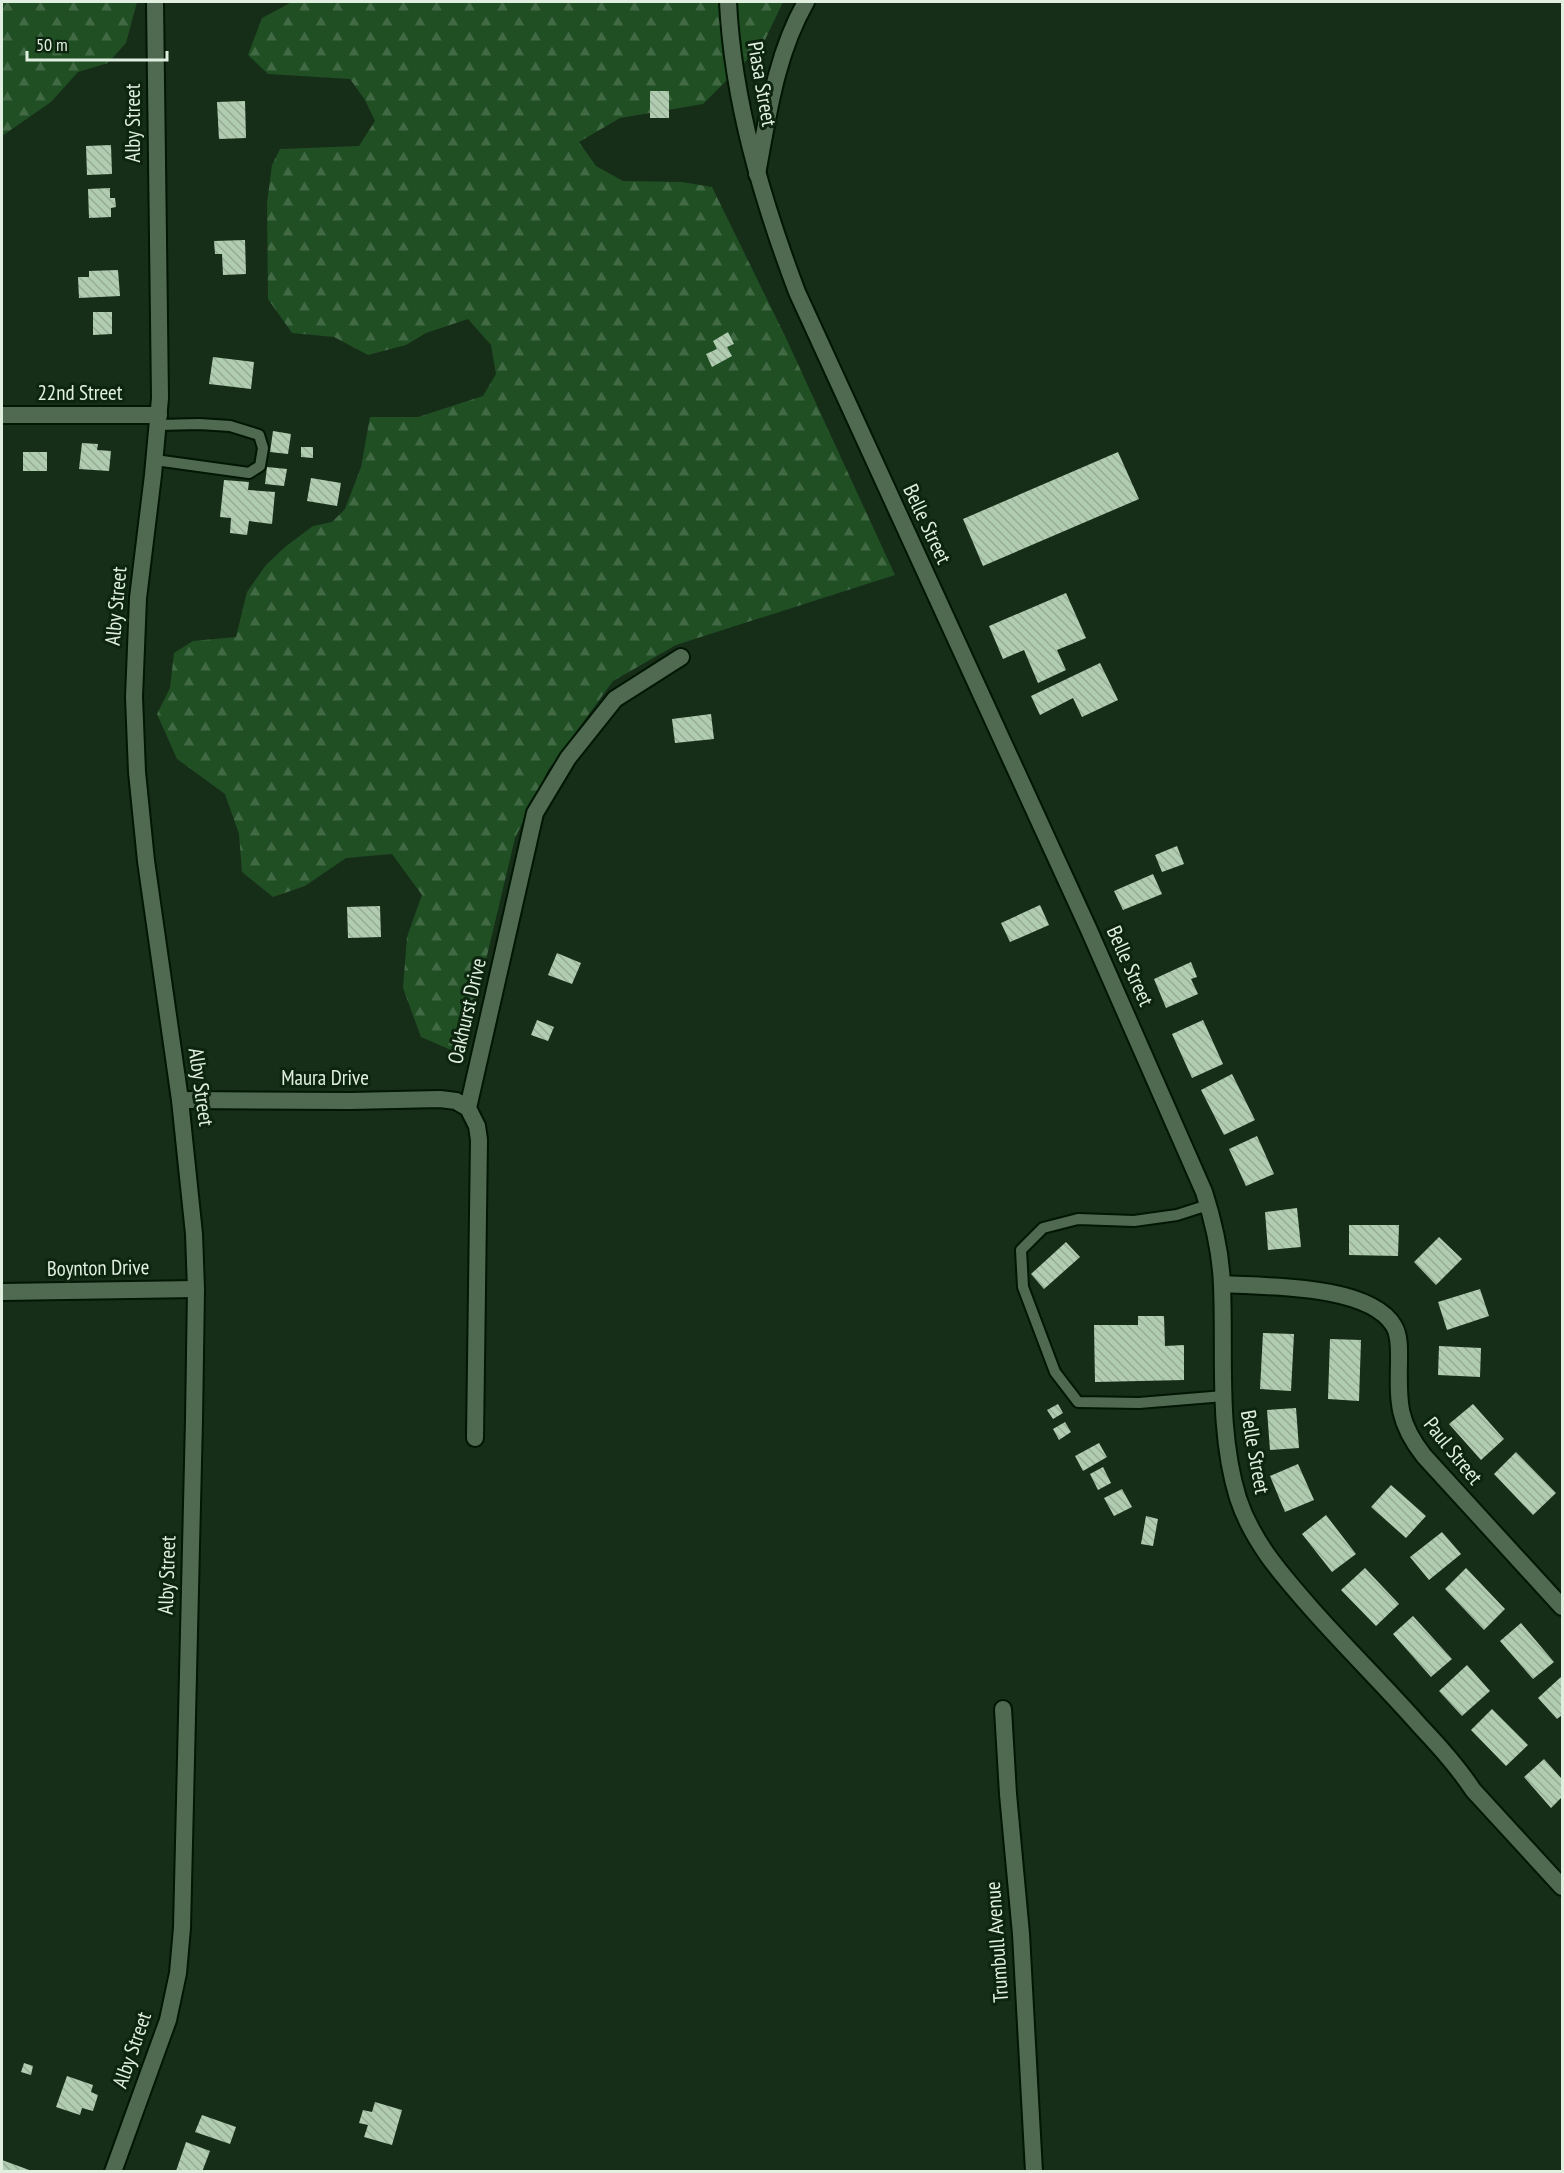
<svg xmlns="http://www.w3.org/2000/svg" width="1564" height="2173" font-family="'PT Sans Narrow',sans-serif">
<defs>
<pattern id="forest-firs" width="22" height="20" patternUnits="userSpaceOnUse" patternTransform="scale(1.5)"><rect width="22" height="20" fill="#204f24"/><path d="M5 1l3.5 6h-7zM16 11l3.5 6h-7z" fill="#406944"/></pattern>
<pattern id="building-back-hatch" width="6" height="6" patternUnits="userSpaceOnUse" patternTransform="scale(1.5)"><rect width="6" height="6" fill="#b1cdb1"/><path d="M-1 5l2 2M0 0l6 6M5-1l2 2" fill="none" stroke="#96ac96"/></pattern>
</defs>
<rect width="100%" height="100%" fill="#162e18"/>
<path fill="url(#forest-firs)" d="M2,2H137L126,43L108,63L78,72L51,102L2,136Z
M292,2H783L763,44L703,104L620,118L579,142L596,166L623,181L682,182L712,187L785,336L895,575L676,645L613,681L548,770L515,838L471,1023L451,1050L421,1037L403,988L407,937L422,895L392,854L346,858L305,886L273,897L242,872L239,834L225,794L177,759L157,714L170,688L174,653L193,641L236,637L247,592L266,565L285,547L313,526L332,522L345,509L361,467L370,417H418L483,396L496,374L491,345L468,319L426,333L406,345L368,355L334,337L292,333L268,299L267,203L272,165L280,149L359,146L375,121L365,100L350,79L268,74L248,55L262,18Z"/>
<path fill="url(#building-back-hatch)" d="M650,91H669V118H650Z
M245,101L246,138L219,139L217,102Z
M111,145L112,174L87,175L86,146Z
M110,188V198H115L116,207L111,208V217L89,218L88,189Z
M245,240L246,274L223,275L222,254H215L214,241Z
M118,270L120,296L79,298L78,277H89V271Z
M93,312H112V334L93,335Z
M728,332L734,344L727,347L732,356L712,367L706,354L717,349L713,341Z
M213,357L254,362L251,389L209,384Z
M273,431L291,434L288,454L270,452Z
M82,443L98,444L97,450L111,451L109,471L79,469Z
M301,447H313V458L301,457Z
M23,452H47V471H23Z
M1118,452L1139,499L983,566L963,519Z
M267,467L287,469L284,486L265,484Z
M311,478L341,483L337,506L307,501Z
M224,480L249,482L248,490L275,492L272,524L249,521L247,535L230,533L231,518L220,517Z
M1066,593L1086,638L1057,650L1066,670L1038,683L1024,650L1003,659L989,626Z
M1100,663L1118,700L1082,717L1073,698L1040,715L1031,696Z
M711,714L714,739L675,743L672,719Z
M1177,846L1184,864L1162,872L1155,855Z
M1153,874L1162,894L1123,910L1114,891Z
M1040,905L1049,925L1010,942L1001,923Z
M380,906L381,937L348,938L347,907Z
M557,953L581,963L572,984L548,975Z
M1191,962L1197,977L1191,979L1198,994L1166,1008L1154,979Z
M537,1020L554,1027L548,1041L531,1035Z
M1203,1020L1223,1064L1192,1078L1172,1034Z
M1232,1074L1255,1120L1224,1135L1201,1090Z
M1257,1136L1274,1174L1246,1186L1229,1149Z
M1297,1208L1301,1247L1268,1250L1265,1212Z
M1349,1225H1399L1398,1256L1349,1255Z
M1439,1237L1462,1259L1436,1285L1414,1262Z
M1066,1242L1080,1257L1044,1289L1031,1274Z
M1480,1289L1489,1316L1447,1330L1438,1302Z
M1138,1316H1164L1165,1346L1184,1345V1380L1095,1382L1094,1325H1138Z
M1263,1333L1294,1334L1291,1391L1260,1389Z
M1330,1339L1361,1340L1359,1401L1328,1399Z
M1439,1346L1481,1348L1480,1377L1438,1375Z
M1058,1404L1063,1413L1053,1419L1047,1410Z
M1473,1404L1504,1439L1481,1460L1449,1424Z
M1296,1408L1299,1448L1270,1450L1267,1410Z
M1065,1422L1071,1432L1059,1440L1053,1429Z
M1099,1443L1107,1457L1083,1471L1075,1456Z
M1516,1452L1556,1493L1533,1515L1494,1474Z
M1298,1464L1314,1500L1285,1512L1270,1476Z
M1103,1467L1111,1483L1098,1490L1090,1474Z
M1391,1485L1426,1516L1406,1538L1371,1507Z
M1122,1489L1132,1507L1114,1516L1104,1498Z
M1326,1515L1356,1554L1332,1572L1302,1534Z
M1146,1516L1158,1519L1153,1546L1141,1544Z
M1442,1532L1461,1554L1429,1580L1410,1557Z
M1365,1568L1399,1604L1376,1626L1341,1590Z
M1466,1568L1505,1609L1484,1630L1445,1589Z
M1413,1616L1452,1659L1431,1677L1393,1634Z
M1521,1623L1554,1662L1533,1679L1500,1641Z
M1467,1665L1490,1691L1462,1716L1439,1691Z
M1562,1676V1715L1557,1719L1538,1698Z
M1492,1709L1528,1745L1506,1766L1471,1730Z
M1544,1759L1562,1779V1797L1551,1808L1524,1777Z
M24,2063L33,2066L31,2075L21,2072Z
M67,2076L93,2085L91,2092L98,2095L93,2111L82,2108L80,2115L56,2107Z
M375,2102L402,2110L392,2145L364,2137L368,2125L359,2123L363,2110L372,2112Z
M202,2115L236,2127L230,2144L195,2132Z
M186,2142L210,2151L202,2172L176,2171Z
M2,2160L32,2171V2172H2Z"/>
<g fill="none" stroke-linecap="round" stroke-linejoin="round">
<g stroke="#011603" stroke-width="14">
<path id="service" d="M155,460L249,473L260,466L263,448L259,435L230,426L199,424L158,425
M1208,1205L1177,1215L1134,1221L1078,1219L1043,1228L1021,1250L1023,1287L1055,1372L1078,1402L1139,1403L1224,1396"/>
</g>
<g stroke="#011603" stroke-width="20">
<path id="minor" d="M757,174C768,115 776,54 806,2
M2,415H159
M180,1100L350,1101L440,1099L456,1101L468,1108
M1222,1284C1267,1287 1369,1284 1394,1326C1400,1336 1399,1351 1399,1362C1398,1403 1398,1423 1424,1456L1562,1607
M2,1292L196,1289
M475,1438L479,1140L477,1126L468,1108L535,813L568,758L615,699L681,657
M1003,1709L1008,1794L1021,1934L1034,2172"/>
</g>
<g stroke="#011603" stroke-width="20">
<path id="tertiary" d="M728,2C733,102 762,199 797,292L1089,930L1204,1192C1214,1223 1221,1254 1222,1286C1225,1356 1217,1430 1238,1498C1252,1541 1281,1574 1310,1607C1346,1648 1385,1686 1421,1727C1440,1747 1458,1767 1473,1790L1562,1887
M113,2172L168,2020L178,1973L182,1928L194,1420L196,1289L194,1234L180,1100L146,861L137,772L134,697L138,598L153,475L160,398L155,2"/>
</g>
<use href="#service" stroke="#506a51" stroke-width="10"/>
<use href="#minor" stroke="#506a51" stroke-width="16"/>
<use href="#tertiary" stroke="#506a51" stroke-width="16"/>
</g>
<g text-anchor="middle" stroke-width="6" stroke-linejoin="round" paint-order="stroke">
<g font-size="21" fill="#e0efe0" stroke="#0d240e">
<text transform="translate(762 84) rotate(80)" y="7">Piasa Street</text>
<text transform="translate(133 123) rotate(-90)" y="7">Alby Street</text>
<text x="80" y="400">22nd Street</text>
<text transform="translate(927 524) rotate(65)" y="7">Belle Street</text>
<text transform="translate(116 606) rotate(-85)" y="7">Alby Street</text>
<text transform="translate(1130 966) rotate(66)" y="7">Belle Street</text>
<text transform="translate(467 1011) rotate(-77)" y="7">Oakhurst Drive</text>
<text x="325" y="1085">Maura Drive</text>
<text transform="translate(201 1087) rotate(82)" y="7">Alby Street</text>
<text transform="translate(98 1268) rotate(-1)" y="7">Boynton Drive</text>
<text transform="translate(1453 1451) rotate(51)" y="7">Paul Street</text>
<text transform="translate(1255 1452) rotate(80)" y="7">Belle Street</text>
<text transform="translate(167 1575) rotate(-88)" y="7">Alby Street</text>
<text transform="translate(997 1942) rotate(-94)" y="7">Trumbull Avenue</text>
<text transform="translate(132 2050) rotate(-71)" y="7">Alby Street</text>
</g>
</g>
<rect width="1564" height="2173" fill="none" stroke="#e0efe0" stroke-width="6"/>
<path d="M27 51v9h140v-9" fill="none" stroke="#e0efe0" stroke-width="3"/>
<text x="36" y="51" font-size="18" fill="#e0efe0" stroke="#0d240e" stroke-width="4.5" paint-order="stroke">50 m</text>
</svg>
